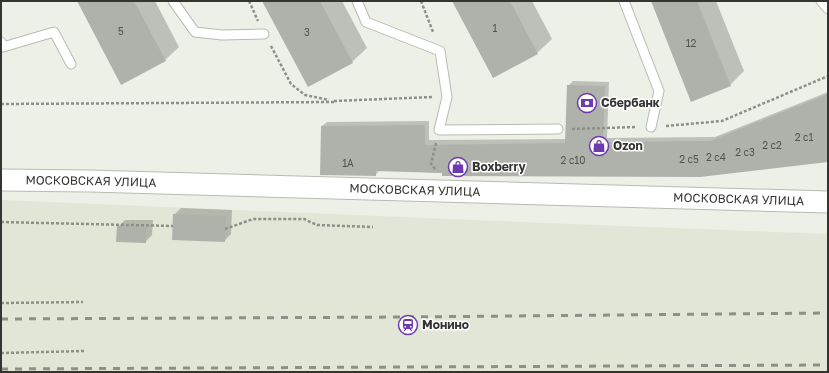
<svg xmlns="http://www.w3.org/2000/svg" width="829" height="373" font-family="'Golos Text',sans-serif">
<rect width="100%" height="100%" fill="#edf0e7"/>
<path fill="#e1e6d6" d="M1,200L473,220L828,234V372H1Z"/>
<path fill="#0003" d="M78,1H155L179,47L165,60Z
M263,1H342L367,48L352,62Z
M453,1H532L552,39L537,53Z
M652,1H716L744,71L730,85Z
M573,81L609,82L607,138L715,137L828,92V161L443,173L380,170L375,175L322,126L327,122L429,121V140L566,139L568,86Z
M181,208L232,210L231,234L224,241L174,215Z
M125,220H153L152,235L145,242L118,227Z"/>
<path fill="#afb2aa" d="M77,1H134L166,61L121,85Z
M262,1H320L353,63L308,87Z
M452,1H510L538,54L493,78Z
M651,1H697L731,86L691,102Z
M567,85L605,86L603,142L710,141L828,94V162L700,177L442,176V173L376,171V176L320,175L321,126L425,125V145L565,143Z
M173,214L226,216L225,242L172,240Z
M117,226L146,227V243L116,242Z"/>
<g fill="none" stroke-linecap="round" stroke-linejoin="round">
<g stroke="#b8bbb2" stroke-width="11">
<path id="service" d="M173,1L195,32L222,35L264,34
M357,1L366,22L440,51L447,97L439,130L558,129
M624,1L659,91L651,127
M821,1L828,9
M1,42L3,47L54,32L71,64"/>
</g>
<g stroke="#b8bbb2" stroke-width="23">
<g id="tertiary">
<path id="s1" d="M1,180L90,181L828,202"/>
</g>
</g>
<path stroke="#8e8f89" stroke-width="2.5" stroke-dasharray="3 2" stroke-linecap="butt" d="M249,1L258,21
M421,1L433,32
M271,46L291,84L305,95L329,100
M334,101L433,97
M1,104L334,102
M666,126L722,121L828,76
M572,129L637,127
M436,143L431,164L436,170
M1,222L173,226
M225,229L253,219H304L317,225L373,227
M1,303L83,302
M1,353L86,351"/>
<use href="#service" stroke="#fff" stroke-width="9"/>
<use href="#tertiary" stroke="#fff" stroke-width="21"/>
<path stroke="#8e8f89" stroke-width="3" stroke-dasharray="7 7" stroke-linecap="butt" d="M1,319L407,317L828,313
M1,369L828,365"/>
</g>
<defs>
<g id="bank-ring" transform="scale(1)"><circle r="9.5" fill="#fff" stroke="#6e3ab1" stroke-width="1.5"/><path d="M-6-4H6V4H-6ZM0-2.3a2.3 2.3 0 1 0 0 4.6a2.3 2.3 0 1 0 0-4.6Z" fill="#6e3ab1"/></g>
<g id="shop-ring" transform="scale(1)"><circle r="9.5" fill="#fff" stroke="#6e3ab1" stroke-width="1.5"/><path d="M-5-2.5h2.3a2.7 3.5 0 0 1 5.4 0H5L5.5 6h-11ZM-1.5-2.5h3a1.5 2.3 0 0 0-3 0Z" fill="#6e3ab1"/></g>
<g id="station-ring" transform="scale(1)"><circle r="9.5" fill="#fff" stroke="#6e3ab1" stroke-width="1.5"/><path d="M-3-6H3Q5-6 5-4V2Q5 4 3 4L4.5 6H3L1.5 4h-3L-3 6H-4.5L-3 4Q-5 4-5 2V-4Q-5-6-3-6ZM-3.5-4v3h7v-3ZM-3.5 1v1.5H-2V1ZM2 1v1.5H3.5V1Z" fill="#6e3ab1"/></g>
</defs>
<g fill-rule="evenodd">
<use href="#bank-ring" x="587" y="103"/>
<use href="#shop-ring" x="599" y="146"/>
<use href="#shop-ring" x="458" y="167"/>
<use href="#station-ring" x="408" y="325"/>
</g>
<g text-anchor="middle" stroke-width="3" stroke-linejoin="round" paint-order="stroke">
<g font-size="10" fill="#53544f">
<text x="495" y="32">1</text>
<text x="121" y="35">5</text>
<text x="307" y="36">3</text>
<text x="691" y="47">12</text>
<text x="804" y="141">2 с1</text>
<text x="772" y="149">2 с2</text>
<text x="745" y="156">2 с3</text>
<text x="716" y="161">2 с4</text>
<text x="689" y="163">2 с5</text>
<text x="573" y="164">2 с10</text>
<text x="348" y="167">1А</text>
</g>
<g font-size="12" font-weight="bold" fill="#343431" stroke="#fff" text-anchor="start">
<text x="601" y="107">Сбербанк</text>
<text x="613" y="150">Ozon</text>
<text x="472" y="171">Boxberry</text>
<text x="422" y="329">Монино</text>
</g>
<g font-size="12" fill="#343431" stroke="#fff">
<text dy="4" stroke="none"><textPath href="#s1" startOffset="90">МОСКОВСКАЯ УЛИЦА</textPath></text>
<text dy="4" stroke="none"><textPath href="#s1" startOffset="414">МОСКОВСКАЯ УЛИЦА</textPath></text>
<text dy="4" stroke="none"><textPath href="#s1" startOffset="738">МОСКОВСКАЯ УЛИЦА</textPath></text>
</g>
</g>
<rect width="829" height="373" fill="none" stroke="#343431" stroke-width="4"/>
</svg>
